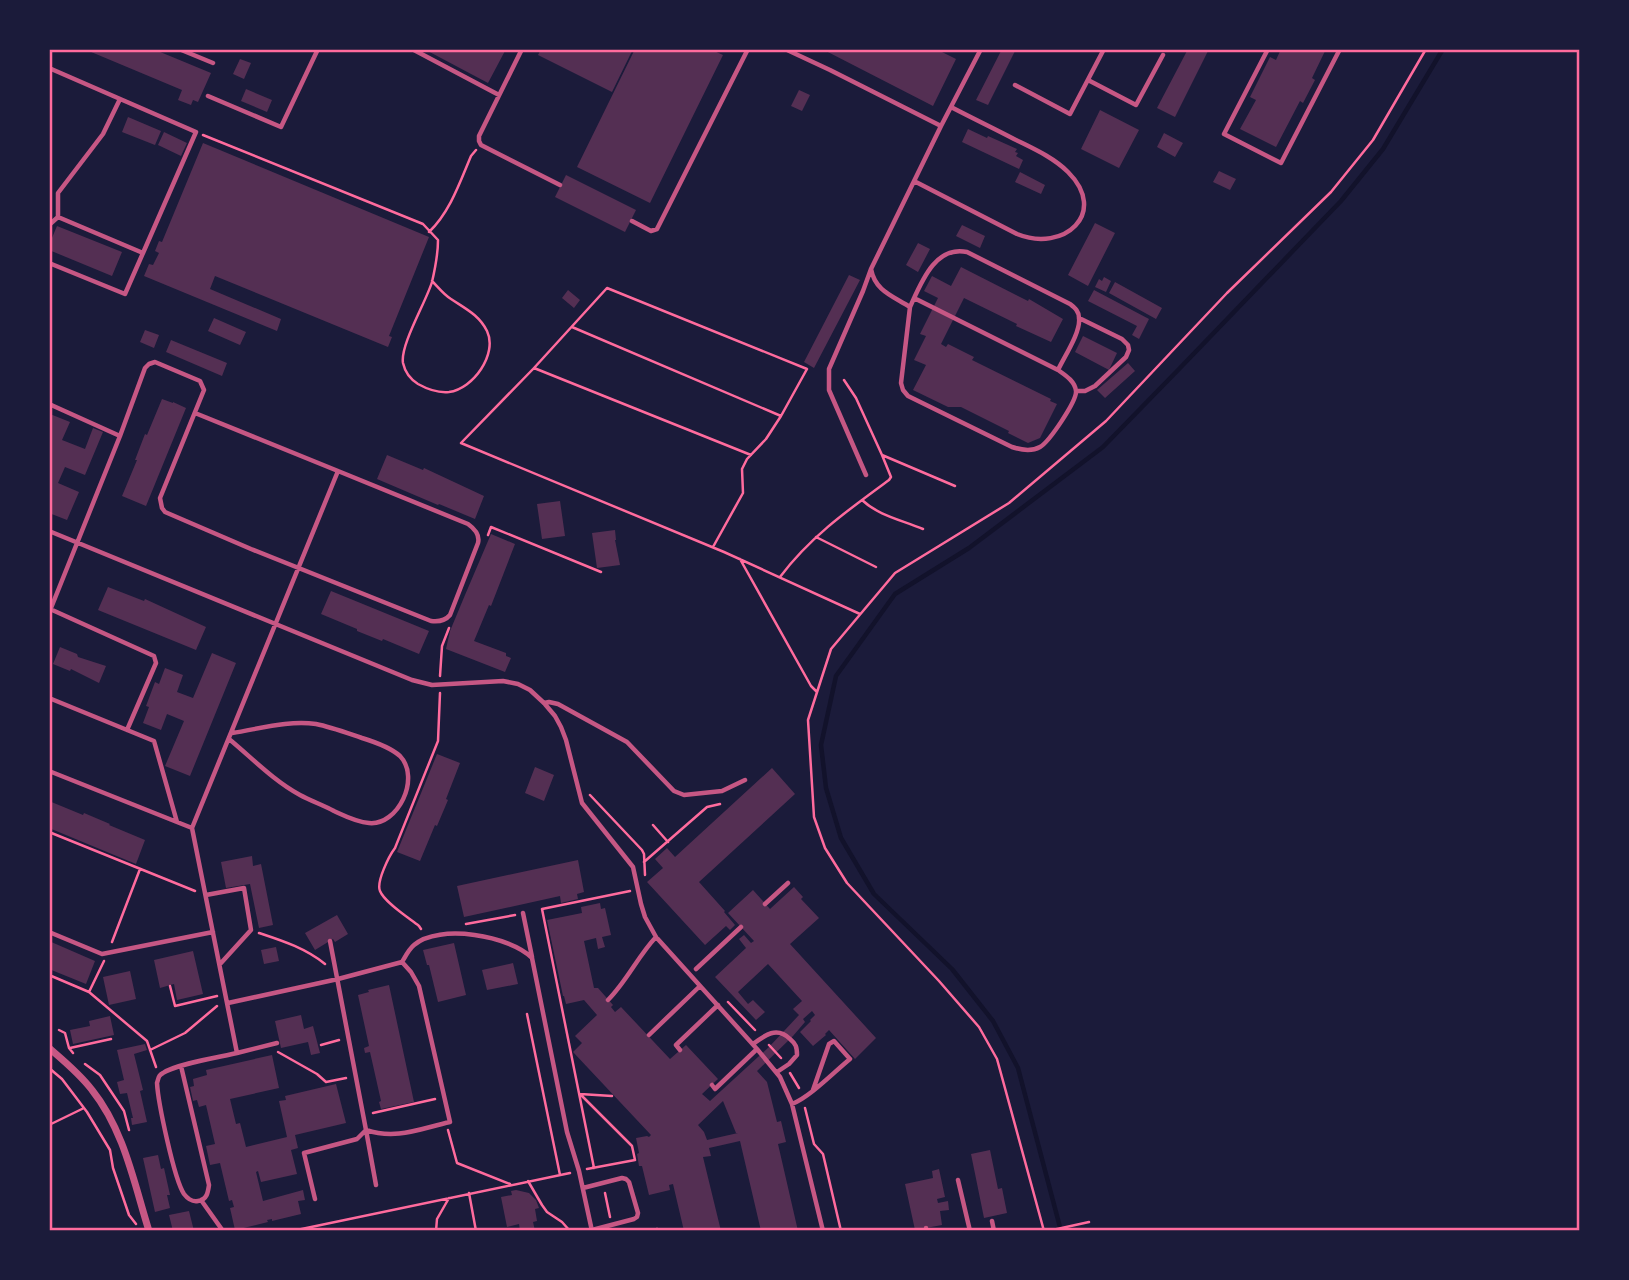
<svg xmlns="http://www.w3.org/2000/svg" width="1629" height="1280" font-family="'Golos Text',sans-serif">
<rect width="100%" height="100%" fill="#1b1b3a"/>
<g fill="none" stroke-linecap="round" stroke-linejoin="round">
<path stroke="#12122b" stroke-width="4.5" d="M1061,1231L1018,1068L993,1021L952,969L874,894L841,838L826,788L821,745L836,676L895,594L969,548L1103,447L1180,368L1341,201L1383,149L1443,49"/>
</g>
<path fill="#542f53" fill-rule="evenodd" d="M84,49H153L211,73L198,102L193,100L191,105L178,100L182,90Z
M424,49H506L488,83Z
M541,49H633L612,92L538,55Z
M635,49H710L723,55L650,203L577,167Z
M822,49H936L956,59L933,106Z
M1002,49H1016L988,105L976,100Z
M1188,49H1209L1175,117L1157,108Z
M1281,49H1326L1312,78L1315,80L1303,103L1300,101L1276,147L1240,129L1256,100L1250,97L1270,57L1276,60Z
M240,59L251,63L244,79L233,74Z
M246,89L272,100L267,112L241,101Z
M799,90L810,95L802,111L791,106Z
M1100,110L1139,130L1119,168L1081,149Z
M128,117L161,131L155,145L122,132Z
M968,129L987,138L988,136L1017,149L1015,152L1018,153L1016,156L1023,160L1019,169L962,142Z
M164,132L187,143L181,156L158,145Z
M1164,133L1183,143L1175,157L1157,147Z
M203,143L429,237L389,336L392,337L388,347L215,276L210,289L281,319L277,331L144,276L149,264L153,265L159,253L155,251L159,241L162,242Z
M1219,171L1236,179L1230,190L1213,182Z
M1020,172L1045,185L1041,194L1015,182Z
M566,175L636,210L625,232L555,197Z
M1095,223L1115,233L1088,286L1068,275Z
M962,225L985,236L980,248L956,236Z
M57,226L122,252L112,276L49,250V245Z
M918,243L930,249L918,272L906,265Z
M961,267L1028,301L1029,299L1063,319L1051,342L1016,326L1017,324L964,298L941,344L946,347L948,344L974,357L972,360L1051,399L1050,401L1057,404L1040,438L1028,443L1008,433L1009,431L961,407H948L913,390L926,365L914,360L926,336L920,334L938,298L924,291L932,276L951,286Z
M849,275L860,280L814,368L804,362Z
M1104,277L1111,281L1106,292L1095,287L1099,279L1102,281Z
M1115,282L1162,308L1156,319L1109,293Z
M568,290L580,300L574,308L562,298Z
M1094,290L1149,319L1139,339L1132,335L1137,326L1088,301Z
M214,318L246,332L240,345L208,331Z
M145,330L159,335L154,348L140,342Z
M1083,336L1117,353L1109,370L1075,352Z
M171,340L227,363L222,376L166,352Z
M1128,363L1135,371L1105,398L1097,390Z
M162,399L173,403V402L186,408L146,506L122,496L137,460H135L145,434L147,435Z
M50,414L70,422L62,440L85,449L93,428L103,432L85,475L65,467L58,483L79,492L67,520L49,513Z
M387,455L423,470L424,468L484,496L475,519L439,504L438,505L377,479Z
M560,501L565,536L542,539L537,504Z
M615,530L616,540H615L620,565L597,568L592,533Z
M491,534L515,544L491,606L489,605L474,641L506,653V656L511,658L505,672L446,649L450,631L465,595Z
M108,587L144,601L145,599L206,627L196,650L98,610Z
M331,591L429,631L419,654L383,639L382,641L357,631V629L321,614Z
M60,647L77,654L78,657L106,666L99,683L71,669L70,671L53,664Z
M212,653L236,663L190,776L165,766L184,721L167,714L161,730L143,723L149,707L146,706L155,682L159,684L165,668L183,675L177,692L193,698Z
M437,754L460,763L446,799L448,800L437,826L435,825L420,861L397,852Z
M535,767L554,775L544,801L525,793Z
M772,768L795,794L699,882L725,911L724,912L735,925L730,930L726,926L705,945L647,882L663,868L655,859L667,848L675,857Z
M49,801L83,815L84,813L110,824L109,825L145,840L136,864L49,828Z
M252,856L253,866L261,864L273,925L259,928L250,884L226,888L221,862Z
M578,860L584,892L577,894L578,899L561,903L560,896L464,917L457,886Z
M794,887L803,897L801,899L819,918L790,944L876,1038L855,1059L829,1030L825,1034L826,1035L813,1046L800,1032L811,1021L810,1020L815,1015L812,1011L803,1019L805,1022L793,1036L757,1071L767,1082L777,1122L781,1121L786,1142L778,1144L798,1231H761L740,1141L709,1148L711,1156L703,1157L721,1231H684L673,1184L669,1185L670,1190L649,1195L642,1166H639L637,1154L639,1153L636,1138L647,1136L649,1137L651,1135L573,1052L582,1043L575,1036L597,1015L584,1000L566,1004L564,996H563L547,920L582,913L581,907L600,903L601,909L605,908L611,935L602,937L605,947L598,949L596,938L584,941L594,988H598L613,1005L611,1007L615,1012L621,1007L670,1059L686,1045L718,1079L702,1094L710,1101L769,1047L799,1015L793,1009L802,1001L768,964L738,992L748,1004L753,1000L765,1012L756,1020L715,977L746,948L739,939L744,935L751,943L754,941L728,913L753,890L770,909ZM723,1101L736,1133H738L707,1140L704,1132L698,1125Z
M337,915L348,934L335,942L333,939L315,950L305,933Z
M49,941L95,961L86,984L49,969Z
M454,943L466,995L438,1002L429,965H427L423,950Z
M276,947L279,961L264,964L261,950Z
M193,951L203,994L177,1000L174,984L160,988L154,960Z
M513,963L518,984L487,990L482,970Z
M130,971L136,999L109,1005L103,977Z
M389,985L414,1102L381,1109L379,1102L381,1101L370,1052L365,1053L364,1048L369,1046L358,995L369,992L368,990Z
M301,1015L304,1029L313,1026L320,1053L311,1055L308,1042L281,1048L275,1021Z
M110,1016L114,1035L73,1044L70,1030L90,1026L89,1021Z
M145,1044L147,1050L134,1054L143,1090L140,1091L147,1122L132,1125L131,1118H133L127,1093L120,1094L117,1082L124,1080L117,1050Z
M272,1055L279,1088L230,1099L236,1124L240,1123L246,1147L287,1137L279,1101L286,1100L285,1096L336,1084L346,1123L295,1135L298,1148L291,1150L297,1174L261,1182L258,1171L256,1172L263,1201L303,1190L305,1200L298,1201L301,1214L272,1221V1219L267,1220L268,1222L235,1230L230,1208L234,1207L232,1200L229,1201L220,1163L210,1165L206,1146L215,1144L206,1105L199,1107L197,1100L193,1101L190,1087L194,1086L193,1079L207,1075L206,1070Z
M990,1150L998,1189L1002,1188L1007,1213L984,1218L971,1154Z
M158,1155L161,1169L164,1168L170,1195H167L170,1208L155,1212L143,1158Z
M939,1169L945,1197L937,1199L938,1203L948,1201L949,1210L940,1211L942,1225L915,1230L905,1184L933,1178L932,1171Z
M516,1190L529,1193L536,1200L539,1208L535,1209L537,1221L533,1222L535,1231H520L519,1224L507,1227L501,1197L512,1195L511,1191Z
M189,1211L194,1231H173L169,1215Z"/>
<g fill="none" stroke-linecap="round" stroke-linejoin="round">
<path stroke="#ff6b9d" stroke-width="2.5" d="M203,135L423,224L438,240C438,255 435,269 432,282C426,302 400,345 403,363C405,372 410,379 418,384C427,389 439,393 449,392C473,389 498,354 487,331C479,315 466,309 451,299C444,295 438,287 432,281
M429,232C450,212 460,182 471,156L476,150
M572,327L781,416
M534,368L751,455
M844,380L856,398L882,455L955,486
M862,500C879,516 902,520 923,529
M488,535L491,527L601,572
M816,537L876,567
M713,547L743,493L742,469L747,459L766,439L781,416L807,369L607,288L534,368L461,443L724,552L860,614
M740,559L811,686L817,692
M780,577C810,537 848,510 889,480L891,477L882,455
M440,676L442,646L449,628
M590,795L642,850L644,854L645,875
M653,825L668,842
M49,832L195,891
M644,862L707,807L720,804
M466,924L515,915
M421,929L419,926C409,918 385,903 380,891C376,882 389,856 395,848L438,741L440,693
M259,933C283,941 305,948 325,964
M112,942L140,869
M49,975L89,992L104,961
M170,986L175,1006L217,996
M89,992L147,1041L156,1067
M728,1002L755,1030
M527,1014L560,1175
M59,1030L65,1033L69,1048L73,1053
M321,1045L339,1040
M769,1045L781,1058
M70,1048L111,1039
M150,1050L185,1033L217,1006
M278,1052L317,1074L326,1082L346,1078
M85,1064L100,1075L124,1111L129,1130
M49,1068L62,1079L87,1112L110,1150L113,1168L129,1215L136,1224
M790,1073L799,1088
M805,1108L814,1144L823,1154L841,1231
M373,1113L435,1099
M49,1125L84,1108
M448,1130L457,1163L510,1184
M594,1168L542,909L630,891
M587,1169L635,1160L632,1146L580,1094L612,1096
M528,1181L542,1205L547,1212L562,1222L570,1231
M469,1193L476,1231
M605,1193L610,1217
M292,1231L570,1173
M436,1231L437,1219L449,1198
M647,1231L657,1229L662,1231
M1044,1231L997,1059L979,1027L939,981L847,883L825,848L814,817L808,720L831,649L895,573L1009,503L1106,421L1227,293L1331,192L1373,140L1426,49
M1048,1231L1089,1222"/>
<path stroke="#c65784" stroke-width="4.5" d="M179,49L213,63
M412,49L499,95
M522,49L479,136V141L481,145L560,185
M785,49L830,70L941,126
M1268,49L1224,134L1281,163L1340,49
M49,68L196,132L143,253
M1088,80L1136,105L1163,55
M1015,85L1070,114L1104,49
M208,96L281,127L318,49
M914,181L1017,234C1064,253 1109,213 1068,172C1053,157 1032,148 1014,139C993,128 972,118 951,107
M58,217V193L103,134L120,99
M632,221L651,231L657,229L748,49
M49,225L58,217L143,253L125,294L49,263
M871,269C875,291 893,296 910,307L901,383L903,390L908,396L1012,447C1021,450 1031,452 1040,447C1049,442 1077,401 1076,391C1075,381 1065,375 1058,370L914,298
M910,307C921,283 935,245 967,252L1070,304C1075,308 1079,311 1079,318C1081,332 1064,357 1058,370
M1076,391H1085L1095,386L1126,357L1129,350L1128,345L1122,339L1079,318
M49,404L120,436
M866,475L829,390V369L863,291L871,269L941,126L981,49
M49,531L412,680L432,685L503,681L518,684L530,690L544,703L555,716L561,727L566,740L582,803L633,867L641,904L645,917L656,937L757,1049L780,1077L792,1104L823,1231
M50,609L154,656L156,663L127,730
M49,613L120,436L145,368L149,364L155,362L200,381L204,390L160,498L162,508L165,512L251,549L431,621C439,622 445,621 450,615L478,543C480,535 475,529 468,524L338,471
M49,698L154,741L177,822
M544,703L549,702L558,704L627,742L674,791L684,795L722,791L745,780
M229,739C252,758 274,781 300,795C311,801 323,805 334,811C345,816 356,822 369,823C398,826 421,778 400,756C390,747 375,742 362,738C347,733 331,727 316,724C288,720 259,729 232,733
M49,771L192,828L237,1053C220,1057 176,1064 163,1073C158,1076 159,1077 157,1083C158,1102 174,1179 184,1194C187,1198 192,1202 198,1201C207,1200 208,1192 209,1185L181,1066
M192,828L338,471L195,413
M206,895L244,888L251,930L221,963
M765,904L788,883
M523,913L532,957
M49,932L102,954L213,932
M330,941L366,1130C396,1140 419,1129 450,1122L419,986L411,972L402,962
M696,969L741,927
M608,1000C627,981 638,956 656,937
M228,1003L338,979L402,962C405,957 409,949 414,945C439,923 511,936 532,958L567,1132L579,1171L592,1231
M649,1035L700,986
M753,1044C765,1035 777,1026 790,1039C796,1044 797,1047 797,1055L789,1064L777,1072
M680,1050L676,1045L718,1005
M237,1053L277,1043
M712,1085L715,1089L757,1049
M792,1104C810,1097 834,1072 850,1059L834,1041L829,1044L813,1090
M958,1180L970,1231
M583,1188L622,1178L626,1179L629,1182L638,1213L637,1217L634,1219L592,1230
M315,1199L304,1153L357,1139L366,1130L376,1185
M201,1200L223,1231
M992,1221L994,1231
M926,1228V1231"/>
<path stroke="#c65784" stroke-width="7" d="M49,1048C64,1061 80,1074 92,1090C124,1130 134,1183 149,1231"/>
</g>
<rect width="1629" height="1280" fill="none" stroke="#1b1b3a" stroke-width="102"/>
<rect x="51" y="51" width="1527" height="1178" fill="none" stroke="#ff6b9d" stroke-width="2.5"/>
</svg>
